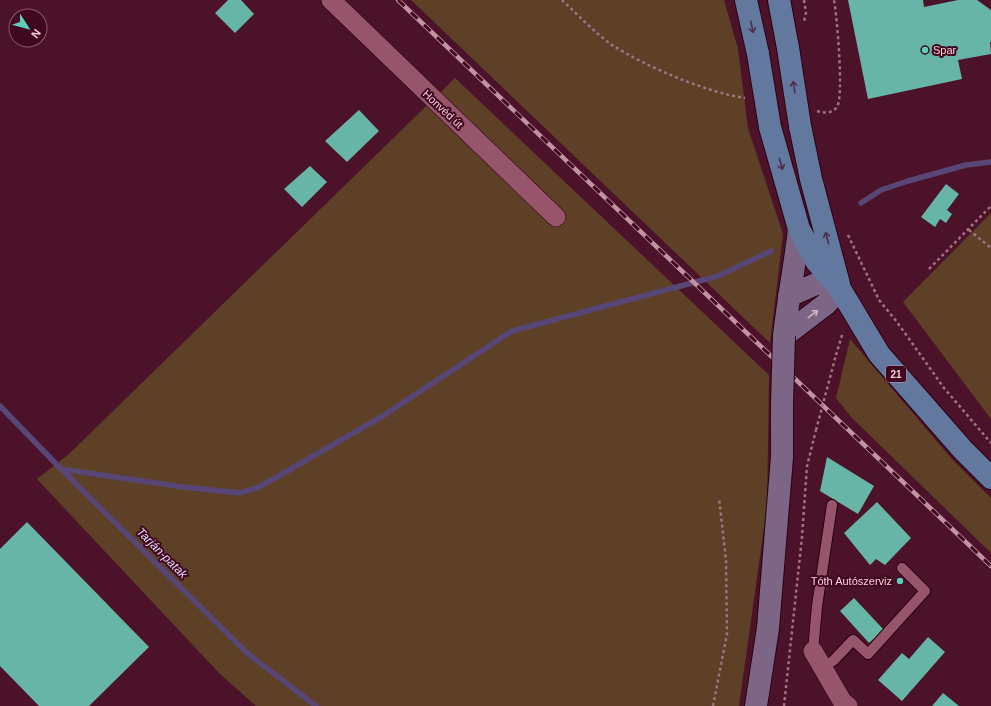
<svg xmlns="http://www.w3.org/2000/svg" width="991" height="706" font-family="Helvetica,sans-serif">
<rect width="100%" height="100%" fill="#4c122a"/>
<path fill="#5e4027" d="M411,0H724L738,49L748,128L783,234L770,343Z
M455,78L769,375L767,506L739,706H256L219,673L37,479L69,454Z
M991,213V419L903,302Z
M850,339L951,458L991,498V553L852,418L836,398Z"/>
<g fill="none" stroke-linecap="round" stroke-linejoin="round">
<path stroke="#584677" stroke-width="5.5" d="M861,203L881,190L908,181L966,165L991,162
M0,406L61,469L247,653L316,706
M61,469L183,487L240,493L259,487L284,473L381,417L512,331L718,276L771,251"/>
</g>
<path fill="#67b5a6" d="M228,0H241L254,14L235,33L215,13Z
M848,0H923L924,7L958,0H977L991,10V42H990L991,54L958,60L962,79L868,99Z
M359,110L379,131L347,162L325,141Z
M310,166L327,182L302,207L284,189Z
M946,184L959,194L947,210L952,214L946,223L940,219L935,227L921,217Z
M827,457L874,486L858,514L820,491Z
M877,502L911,538L885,565L876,559L870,565L844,533Z
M27,522L149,647L89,706H39L0,666V549Z
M854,598L884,630L869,643L840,611Z
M928,637L945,652L902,701L878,680L902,653L909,659Z
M943,693L959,706H932Z"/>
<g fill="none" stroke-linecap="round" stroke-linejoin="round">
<g stroke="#2b0113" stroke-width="12">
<path id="lane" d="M813,651L817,606L832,505
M823,668L834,660L853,640L868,654L925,591L902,568"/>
</g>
<g stroke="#2b0113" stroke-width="20">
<path id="street" d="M331,0L556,217
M813,651L842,701L848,706"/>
</g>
<g stroke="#2b0113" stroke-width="24">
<path id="secondary" d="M784,336L826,304L840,289L826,282L816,284L789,296
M784,336C788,300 795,265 799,229
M756,706L768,628L782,457V404"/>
</g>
<g stroke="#2b0113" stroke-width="24">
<path id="primary" d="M746,0L758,54
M779,0L788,48
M800,126L811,179L839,284
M770,127L799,229L816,261L840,289L879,354L963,450L991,478"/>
</g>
<path stroke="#a27183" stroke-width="2.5" stroke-dasharray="3 3" stroke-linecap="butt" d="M562,0C578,15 594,32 612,45C647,67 705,92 745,98
M804,0L806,13L804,21
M817,111C824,113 832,114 837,107C844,96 837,17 834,0
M969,230L991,248
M848,235L879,300L897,322L944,388L991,443
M929,269L991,206
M836,355L843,332
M713,706L727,634L726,560L719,498
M784,706L802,537L807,466L816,430"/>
<use href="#lane" stroke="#97556b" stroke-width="10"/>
<use href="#street" stroke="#97556b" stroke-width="19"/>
<use href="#secondary" stroke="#7d6685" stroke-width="22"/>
<use href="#primary" stroke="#63789f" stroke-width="22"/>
<g stroke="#c194a4" stroke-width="4.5">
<path id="rail" d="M398,0L991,566"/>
</g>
<use href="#rail" stroke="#410620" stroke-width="3" stroke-dasharray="9" stroke-linecap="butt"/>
<g stroke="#2b0113" stroke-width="24" stroke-linecap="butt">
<path id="secondary-bridge" d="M782,404L784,336"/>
</g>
<g stroke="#2b0113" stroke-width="24" stroke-linecap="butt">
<path id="primary-bridge" d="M788,48L800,126
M758,54L770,127"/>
</g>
<path stroke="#a27183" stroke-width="2.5" stroke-dasharray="3 3" stroke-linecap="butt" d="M816,430L836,355"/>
<use href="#secondary-bridge" stroke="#7d6685" stroke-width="22"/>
<use href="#primary-bridge" stroke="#63789f" stroke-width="22"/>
</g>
<defs><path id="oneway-shaft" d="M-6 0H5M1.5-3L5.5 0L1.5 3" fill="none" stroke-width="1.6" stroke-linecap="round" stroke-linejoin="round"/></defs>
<g stroke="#4d2e4c">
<use href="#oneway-shaft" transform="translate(752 27) rotate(78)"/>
<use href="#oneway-shaft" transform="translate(794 87) rotate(-99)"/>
<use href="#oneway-shaft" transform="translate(781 164) rotate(74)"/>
<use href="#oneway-shaft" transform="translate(827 238) rotate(-105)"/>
</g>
<use stroke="#d3b1c2" href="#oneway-shaft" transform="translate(813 314) rotate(-37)"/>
<g fill="#5dceb9" stroke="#410620" stroke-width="1.5">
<circle cx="925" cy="50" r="4"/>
<circle cx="900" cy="581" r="4"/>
</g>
<g text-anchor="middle" stroke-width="4" stroke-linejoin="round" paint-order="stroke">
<rect fill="#410620" stroke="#c194a4" stroke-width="1" x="886" y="366" width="20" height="16" rx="3"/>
<g font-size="10" font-weight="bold" fill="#f8d1dc">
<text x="896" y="378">21</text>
</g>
<g font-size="11" fill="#f8d1dc" stroke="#410620" text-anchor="start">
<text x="933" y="54">Spar</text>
<text x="892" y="585" text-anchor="end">Tóth Autószerviz</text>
</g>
<g font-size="11" fill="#f8d1dc" stroke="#410620">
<text transform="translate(443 109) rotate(43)" y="4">Honvéd út</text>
</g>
<g font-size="12" font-style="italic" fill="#e6dcfc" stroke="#410620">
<text transform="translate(162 553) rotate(45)" y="4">Tarján-patak</text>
</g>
</g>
<g transform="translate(28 28) rotate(126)"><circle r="19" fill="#410620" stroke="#8a576b"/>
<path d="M0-3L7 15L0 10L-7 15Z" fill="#5dceb9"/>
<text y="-6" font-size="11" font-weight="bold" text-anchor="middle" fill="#f8d1dc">N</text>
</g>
</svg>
